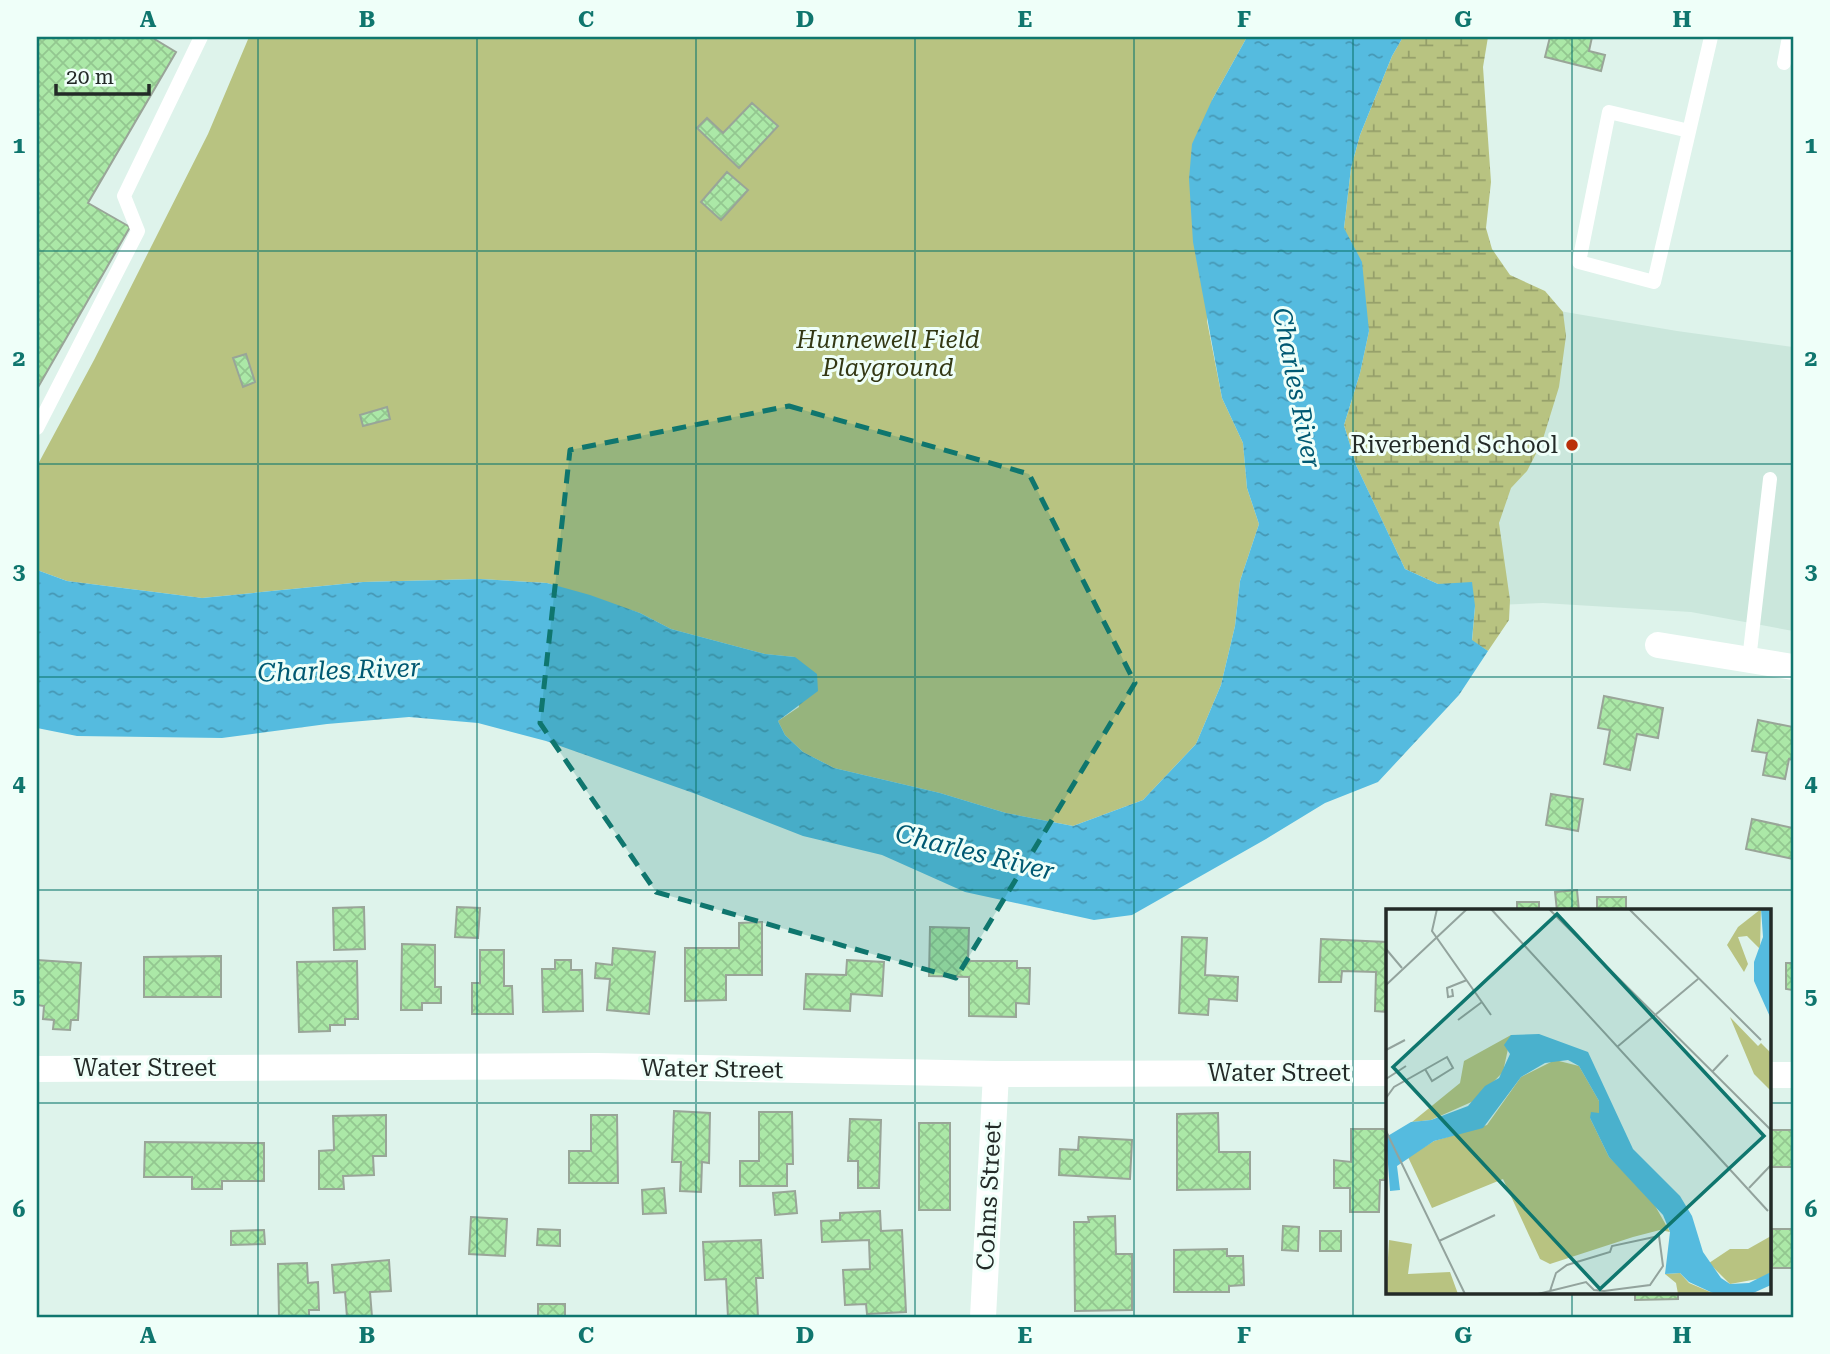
<svg xmlns="http://www.w3.org/2000/svg" width="1830" height="1354" font-family="'Roboto Serif',serif">
<defs>
<pattern id="wetland-marsh" width="20" height="14" patternUnits="userSpaceOnUse" patternTransform="scale(1.75)"><rect width="20" height="14" fill="#b8c381"/><path d="M1 5h8M5 5V1M11 12h8M15 12V8" fill="none" stroke="#959f6a"/></pattern>
<pattern id="water-ripples" width="26" height="14" patternUnits="userSpaceOnUse" patternTransform="scale(1.75)"><rect width="26" height="14" fill="#55bbdf"/><path d="M2 4q2-2 4 0t4 0M15 11q2-2 4 0t4 0" fill="none" stroke="#4698b5"/></pattern>
<pattern id="building-cross-hatch" width="8" height="8" patternUnits="userSpaceOnUse" patternTransform="scale(1.75)"><rect width="8" height="8" fill="#abe8a7"/><path d="M0 0l8 8M0 8l8-8" fill="none" stroke="#93c790"/></pattern>
</defs>
<rect width="100%" height="100%" fill="#def3eb"/>
<path fill="#cbe7dc" d="M1418,287L1677,331L1793,347V631L1691,612L1543,603L1475,606L1391,544L1356,465L1360,373L1369,331Z"/>
<path fill="url(#wetland-marsh)" d="M1403,37H1488L1483,67L1491,182L1486,228L1492,249L1510,275L1545,291L1563,312L1566,336L1559,387L1542,442L1527,471L1511,488L1499,523L1510,600L1509,620L1488,651L1472,641L1475,606L1438,584L1405,569L1356,465L1344,425L1360,373L1369,331L1344,228L1351,168L1360,135L1392,56Z"/>
<path fill="#b8c381" d="M249,37H1247L1212,100L1207,321L1222,398L1243,443L1247,488L1259,524L1240,581L1235,626L1221,685L1196,744L1143,800L1073,826L1006,813L940,793L834,768L803,752L785,735L778,721L799,707L795,657L765,654L671,629L640,613L547,583L480,579L363,582L202,598L67,581L37,570V466L94,360L208,134Z"/>
<path fill="url(#water-ripples)" d="M1247,37H1403L1392,56L1360,135L1351,168L1344,228L1362,262L1369,331L1360,373L1344,425L1356,465L1405,569L1438,584L1472,582L1475,606L1472,640L1488,651L1459,695L1378,782L1325,803L1266,839L1132,915L1094,920L965,892L882,855L803,836L696,794L546,741L478,723L409,717L327,724L222,738L77,736L37,728V570L67,581L202,598L363,582L480,579L547,583L590,595L640,613L671,629L765,654L795,657L817,674L818,691L778,721L785,735L803,752L834,768L940,793L1006,813L1073,826L1143,800L1196,744L1221,685L1235,626L1240,581L1259,524L1247,488L1243,443L1222,398L1193,242L1189,179L1192,144L1212,100Z"/>
<path fill="url(#building-cross-hatch)" stroke="#99a598" stroke-width="2" d="M37,37H151L176,52L88,203L130,227L37,389Z
M1550,37H1592L1589,51L1605,55L1601,71L1545,57Z
M752,103L778,126L739,168L697,128L707,118L723,133Z
M727,172L748,190L721,220L701,202Z
M246,354L255,382L243,387L233,358Z
M387,407L390,419L363,426L360,415Z
M1604,696L1663,708L1658,738L1637,734L1630,770L1604,764L1610,730L1598,728Z
M1758,720L1793,727V760L1789,759L1785,779L1763,775L1767,753L1752,751Z
M1551,794L1583,799L1578,831L1546,825Z
M1752,819L1793,828V859L1746,849Z
M1577,890L1579,911H1557L1555,892Z
M1597,897H1626V911H1597Z
M1517,902H1539V911H1517Z
M364,907L365,949L334,950L333,908Z
M457,907L480,908L478,938L455,937Z
M762,922V975H726V1000L685,1001V948H739V923Z
M930,927L969,928L968,961H1017V968H1030L1029,1004L1016,1003V1017L969,1016V977L929,976Z
M1793,928V1006V990L1786,989V963H1793Z
M1182,937L1207,938L1205,975L1238,977L1237,1001L1209,999L1208,1015L1179,1013Z
M1321,939L1387,942V1012L1375,1011L1376,972L1342,971L1341,982H1319Z
M402,944L435,945V987H441V1003H422V1010H401Z
M613,948L655,952L649,1014L607,1010L610,979L595,978L596,963L612,965Z
M480,950H504V986H512L513,1014H472V983H480Z
M221,956V997H144V957Z
M37,960L81,963L78,1020H71L70,1030L53,1029L54,1020L43,1019L44,1006L37,1005Z
M555,960H571V970H582L583,1011L543,1012L542,969H555Z
M847,960L884,962L882,996L851,994L850,1011L804,1009L806,974L846,975Z
M357,961L358,1019H345V1025H330V1031L299,1032L297,962Z
M674,1111L710,1113L709,1163L702,1162L701,1192L680,1191L681,1162H672Z
M759,1112H792L793,1164H787V1186H740V1161H759Z
M1218,1113L1219,1152H1250V1189L1177,1190V1114Z
M386,1115V1156H373L374,1175L343,1176L344,1189H319V1151L334,1150L333,1116Z
M591,1115H617L618,1183H569V1151H591Z
M850,1119L881,1120L879,1188H858V1161H848Z
M919,1123H950V1210H919Z
M1351,1129H1387V1180H1380L1379,1212H1350V1188H1334V1160L1351,1162Z
M1770,1130H1793V1167H1770Z
M1079,1137L1132,1140L1130,1179L1059,1175L1060,1149L1078,1150Z
M145,1142L264,1143V1181H222V1189H192V1177H144Z
M664,1188L666,1213L643,1214L642,1190Z
M795,1191L797,1213L775,1215L773,1193Z
M880,1211L881,1231L902,1230L906,1312L867,1314L866,1304L845,1305L843,1270L870,1269L869,1240L822,1242L821,1221L840,1220V1213Z
M1115,1216L1116,1254H1132V1310L1075,1311L1074,1222H1089L1088,1217Z
M471,1217L507,1219L505,1256L469,1254Z
M1283,1226L1299,1227L1298,1251L1282,1250Z
M538,1229L560,1230V1246L537,1245Z
M1772,1229H1793V1268H1772Z
M264,1230L265,1244L231,1245V1231Z
M1320,1231H1341V1251H1320Z
M761,1240L763,1278H756L758,1317H728L726,1279L705,1280L703,1242Z
M1227,1249V1256H1243L1244,1285L1229,1286V1292H1174V1250Z
M389,1260L391,1291L370,1292L372,1317H347L345,1292L334,1293L332,1265Z
M307,1263L308,1283L318,1282L319,1310H309V1317H279L278,1264Z
M1635,1293H1678V1299L1635,1300Z
M538,1304H565V1317H538Z"/>
<g fill="none" stroke-linecap="round" stroke-linejoin="round">
<path stroke="#fff" stroke-width="14" d="M1784,63L1789,37
M1689,131L1609,112L1579,262L1654,282L1711,37
M37,428L138,231L124,196L201,37
M1749,660L1770,479"/>
<path stroke="#fff" stroke-width="26" d="M1658,645L1793,667
M37,1069L597,1066L996,1074L1387,1073
M1769,1075H1793
M983,1317L996,1074"/>
</g>
<path fill="#0f766e" fill-opacity="0.2" stroke="#0f766e" stroke-width="5" stroke-dasharray="14 9" stroke-linejoin="round" d="M789,406L1029,474L1135,683L956,978L656,892L540,723L570,450Z"/>
<path fill="none" stroke="#0f766e" stroke-width="2" stroke-opacity="0.55" d="M258,37V1317M477,37V1317M696,37V1317M915,37V1317M1134,37V1317M1353,37V1317M1572,37V911M37,251H1793M37,464H1793M37,677H1793M37,890H1793M37,1103H1387M1769,1103H1793M1572,1293V1317"/>
<circle fill="#ba300a" stroke="#effff9" stroke-width="2.5" cx="1572" cy="445" r="7"/>
<g text-anchor="middle" stroke-width="6" stroke-linejoin="round" paint-order="stroke">
<g font-size="24" font-style="italic" fill="#333814" stroke="#effff9">
<text x="888" y="348">Hunnewell Field<tspan x="888" dy="28">Playground</tspan></text>
</g>
<g font-size="24" fill="#232a27" stroke="#effff9" text-anchor="end">
<text x="1558" y="453">Riverbend School</text>
</g>
<g font-size="24" fill="#232a27" stroke="#effff9">
<text x="145" y="1076">Water Street</text>
<text transform="translate(712 1069) rotate(1)" y="8">Water Street</text>
<text x="1279" y="1081">Water Street</text>
<text transform="translate(989 1196) rotate(-87)" y="8">Cohns Street</text>
</g>
<g font-size="26" font-style="italic" fill="#005972" stroke="#effff9">
<text transform="translate(1297 388) rotate(79)" y="9">Charles River</text>
<text transform="translate(339 670) rotate(-2)" y="9">Charles River</text>
<text transform="translate(975 852) rotate(14)" y="9">Charles River</text>
</g>
</g>
<g transform="translate(1386 909)">
<rect width="385" height="385" fill="#def3eb"/>
<path d="M375,0L374,40L361,27L352,28L362,55L358,63L341,36L352,18ZM125,126L117,163L90,191L45,211L26,213L74,174L78,152ZM385,327V363L377,369L344,375L323,354L344,340H362ZM294,364L303,374L329,385H292L290,374L279,365Z" fill="#b8c381"/>
<path d="M344,108L372,137L375,134L385,144V182L368,165ZM169,151L193,157L213,192V204L204,209L223,248L264,288L284,323L274,321L247,328L164,355L154,350L117,270L46,299L22,248L48,232L101,216L135,168ZM3,331L26,335L22,365L64,363L72,385H0Z" fill="#b8c381"/>
<path d="M375,0H385V110L368,72V53L377,28ZM153,125L202,143L247,240L294,287L306,307L317,343L335,369L344,375L363,374L385,363V376L365,385H329L303,373L294,364L279,365L284,323L277,306L223,248L204,209L205,203L213,204V192L193,157L182,151L159,154L135,168L97,219L48,232L11,257L14,281L4,282L0,228L25,213L45,211L82,197L99,177L113,169L124,145L118,136L125,126Z" fill="#55bbdf"/>
<path fill="none" stroke="#93a39d" stroke-width="2" d="M51,0L46,22L105,106M105,0L382,302M163,0L385,221M243,0L375,131M0,40L16,59M0,76L81,0M66,80L67,87L62,88L61,79L81,71M72,111L96,93M231,138L312,70M0,141L19,131M326,163L342,146M0,170L20,157M0,189L8,178L61,148L67,159L46,172L39,160M0,222L79,385M363,279L385,256M53,332L109,306M152,385L200,373L208,381L218,382L264,376L277,357L273,327L226,337L224,343L181,356L170,364L164,382"/>
<path fill="#0f766e" fill-opacity="0.15" stroke="#0f766e" stroke-width="3.5" d="M171,5L378,227L214,380L7,158Z"/>
<rect width="385" height="385" fill="none" stroke="#232a27" stroke-width="3.5"/>
</g>
<rect width="1830" height="1354" fill="none" stroke="#effff9" stroke-width="77"/>
<path d="M56 84v10h93v-10" fill="none" stroke="#232a27" stroke-width="3.5"/>
<text x="66" y="84" font-size="21" fill="#232a27" stroke="#effff9" stroke-width="5" paint-order="stroke">20 m</text>
<rect x="38" y="38" width="1754" height="1278" fill="none" stroke="#0f766e" stroke-width="2.5"/>
<g font-size="23" text-anchor="middle" font-weight="bold" fill="#0f766e">
<text x="148" y="27">A</text>
<text x="367" y="27">B</text>
<text x="586" y="27">C</text>
<text x="805" y="27">D</text>
<text x="1025" y="27">E</text>
<text x="1244" y="27">F</text>
<text x="1463" y="27">G</text>
<text x="1682" y="27">H</text>
<text x="19" y="153">1</text>
<text x="1811" y="153">1</text>
<text x="19" y="366">2</text>
<text x="1811" y="366">2</text>
<text x="19" y="579">3</text>
<text x="1811" y="579">3</text>
<text x="19" y="791">4</text>
<text x="1811" y="791">4</text>
<text x="19" y="1004">5</text>
<text x="1811" y="1004">5</text>
<text x="19" y="1217">6</text>
<text x="1811" y="1217">6</text>
<text x="148" y="1343">A</text>
<text x="367" y="1343">B</text>
<text x="586" y="1343">C</text>
<text x="805" y="1343">D</text>
<text x="1025" y="1343">E</text>
<text x="1244" y="1343">F</text>
<text x="1463" y="1343">G</text>
<text x="1682" y="1343">H</text>
</g>
</svg>
